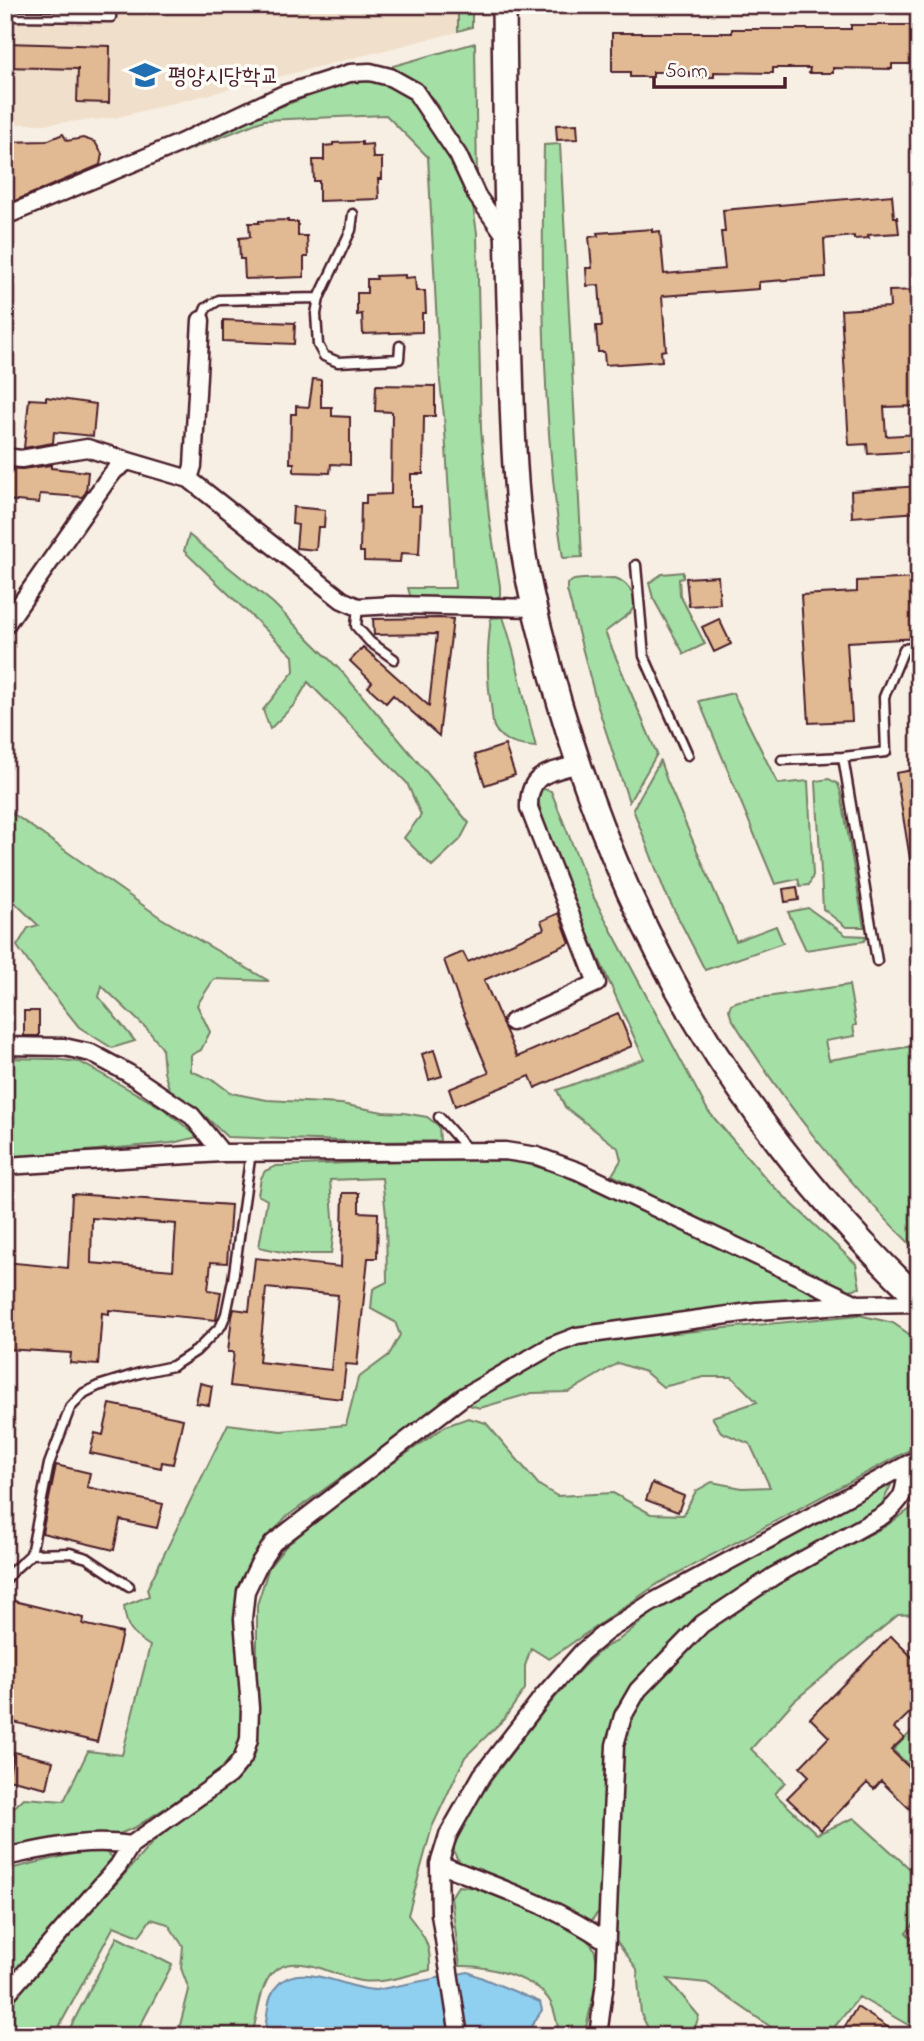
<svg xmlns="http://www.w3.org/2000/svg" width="924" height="2041" font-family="'Indie Flower','Poor Story',sans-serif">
<rect width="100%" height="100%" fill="#f7efe3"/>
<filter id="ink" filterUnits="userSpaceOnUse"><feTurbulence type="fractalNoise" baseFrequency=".0143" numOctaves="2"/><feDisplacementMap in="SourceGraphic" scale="14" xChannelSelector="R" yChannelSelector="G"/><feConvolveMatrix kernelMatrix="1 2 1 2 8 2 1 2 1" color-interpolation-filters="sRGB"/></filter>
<g filter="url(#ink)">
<path fill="#f0dfcb" d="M5,5H457V32L114,118L45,124H5Z"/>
<path fill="#a4dfa5" stroke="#777f68" stroke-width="2" d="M458,5H472V27L458,31Z
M475,43L477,179L475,180L438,105L426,91L393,69V66Z
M359,81L376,82L394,87L410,96L431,119L472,199L477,233L481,429L489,517L500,586V596L490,601L414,598L410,595L408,588H455L444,416L440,382L428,157L386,115L264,120L184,152L235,124L343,83Z
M560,144L582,557L563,558C542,422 541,283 544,145Z
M189,535L273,603L344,674L469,823L460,840L432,866L404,838L421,815L407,783L308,682L295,704L270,729L263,710L294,671L293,656L184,551Z
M683,572V578L679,579L680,595L705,644L684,654L653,598L649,583L662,574Z
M615,578C627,582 635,593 635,605L630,613L605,632L657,754L629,802L597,704L567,590V584L574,580L583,579Z
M503,617C518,659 524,704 536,747C520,746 502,743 494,727C492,721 492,711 491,705C486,675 487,648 491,618Z
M733,693L778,784L808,781L813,875L809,885L800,886L798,879L775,884L699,701Z
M660,761L667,781L736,941L776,926L783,943L705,970L665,892L633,809Z
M829,779L838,784L841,793L864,927H846L823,909L816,781Z
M540,788L551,791L593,896L708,1111L769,1182L856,1264L860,1288L843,1291L612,1175L621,1160L618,1148L565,1107L557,1090L644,1059L589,937L543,819L537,797Z
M5,808L161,918L269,981L214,979L197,1005L210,1032L201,1050L191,1055V1071L215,1081L231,1093L267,1100L341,1104L383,1112L404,1113L427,1117L439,1126L440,1141L376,1142L227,1137L203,1114L170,1091L164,1072L162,1048L147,1029L102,986L99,997L135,1041L112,1048L79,1027L38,976L17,946L28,928L38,925L5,893Z
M808,908L846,935L867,936L864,941L806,950L788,912Z
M849,985L856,1025L853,1026L855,1036L825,1041L829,1060L919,1045V1253C845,1180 785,1106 731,1017L729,1009L731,1004L738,1001Z
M5,1058L53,1059L80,1062L164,1109L198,1137L172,1143L21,1157L5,1156Z
M466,1158L522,1162L563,1175L814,1291L818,1294V1298L759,1302L579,1328L465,1387L285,1518L252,1557L243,1583V1730C239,1751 237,1757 221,1772L134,1828L119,1834L105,1837H70L5,1850V1816L24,1798L64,1801L88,1751L122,1755L150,1646C131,1634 126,1628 124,1606L149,1596L147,1589L228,1424L281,1431L346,1425L358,1378L389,1355L400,1335L395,1322L371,1309L373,1289L387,1282L386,1215L382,1178L330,1180L334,1229L331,1254H291L259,1247L267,1200L258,1195L261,1178L265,1171L276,1166Z
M859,1315L893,1323L919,1341V1445L659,1583L549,1659L531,1648L525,1666V1689L504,1719L465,1757L432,1827L408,1915C424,1935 431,1944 430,1970C408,1975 383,1984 361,1981C347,1979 333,1972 320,1968C261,1950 263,1992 252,2036H163L180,2025L189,1990L181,1968L183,1946L168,1924L151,1919L139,1936L114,1926L60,2025L57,2036H5V2009L159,1835L242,1775L255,1754L257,1735V1605L269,1567L286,1546L360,1486L446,1426L468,1418L486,1423L539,1485L557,1496L613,1493L651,1514L683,1515L696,1491L712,1482L742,1488L770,1487L750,1444L721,1432L712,1417L757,1402L732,1377H704L663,1387L645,1372L618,1363L569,1392L532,1393L480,1408L469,1405L493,1387L563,1347L593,1341Z
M886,1483L891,1485L880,1508L699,1620L618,1715L601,1909L591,1921L579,1917L465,1866C458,1860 453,1856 454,1846C460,1834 466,1821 473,1808C492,1777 585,1649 616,1642L656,1610Z
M919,1503V1614L898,1615L794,1701L751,1749L785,1782L775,1794L817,1834L854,1818L919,1877V1918L906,1933L919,1945V2031L859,1997L827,2036H784L707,1983L668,1979L699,2016L692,2036H652L641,2014L637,1969L616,1940L623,1745L629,1719L641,1696L705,1630L781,1580L886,1526Z
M919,1724V1775L893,1750Z
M90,1850L103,1851L113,1857V1863L5,1986V1870Z
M458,1886C465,1887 473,1887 480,1889C503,1894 585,1928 594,1949C602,1972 589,2013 584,2036H560C557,2026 556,2013 551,2003C538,1978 486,1965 460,1966L451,1897Z
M117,1937L172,1965L135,2036H85L70,2028Z"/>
<path fill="#8fcff0" stroke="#7389a1" stroke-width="2" d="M468,1972L540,2002L542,2010L525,2036H280L267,2032L265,2029C267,2018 267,2006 271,1996C290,1952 344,1990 376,1990Z"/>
<path fill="#e1b992" stroke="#4a1f2b" stroke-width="2" fill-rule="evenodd" d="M851,25H919V64H892V69L833,68V73H809L810,68H773V73L714,72V77H690V72H653V77H630V72H612V33H732V29H851Z
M5,43L110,46L109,103L77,102L78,69L5,67Z
M577,124L578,139L557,140L556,125Z
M63,134L67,141L83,138L95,142L102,154L100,165L5,205V142L46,141Z
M362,142V145L372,144L373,158H382V179H378L379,199L319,201V181H314L313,160H324V146L333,145V143Z
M892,195L894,217H897L899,233L868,235L869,238L854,239V236L824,239L826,277L759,282V289L662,296L666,350L661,351L662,361L605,365L604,352H598L596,326H602L599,285L587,286L586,268H592L589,237L598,236L597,233L652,229V232L660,231L664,274L725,269L721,232H725L723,210Z
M288,220V222H298V236H307L308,257H304V277L245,279L244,259H240L239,238L250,237L249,223H259V221Z
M405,275V278L415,277L416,291H425L426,313H422V332L363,334L362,314L357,315V293H367V279H377L376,276Z
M919,290V406L884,407L886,436L919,434V451L868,454L867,444L849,445L841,310L890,307L889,291Z
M223,320L295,323L294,344L223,341Z
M313,379L321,380V407H332V416L350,417V465L331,464L330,473L294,472V463H290L291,414H296V406L309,407Z
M376,385L435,386V416H424L423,474H411V506H421L419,554L401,553L400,562L364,561V552H360L361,503H366V495L391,494L392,412L375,411Z
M46,397L96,404L93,436L54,432L53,443L24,448L29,399L46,400Z
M51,465V468L88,472L86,492L82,497L40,494L39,503L5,500V468L22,469Z
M919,486V512L852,517L851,491Z
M293,507L325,510L324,527H318L316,550L296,548L298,525L292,524Z
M718,576L720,604L689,606L686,578Z
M919,578V638L847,642L852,721L809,723L801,595L857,592V581Z
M439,618L453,619L439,736L393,695L386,703L368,687L372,682L350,661L363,647L429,706L437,634L374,635L373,619Z
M719,619L731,644L714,652L702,627Z
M505,745L515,775L485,785L475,755Z
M919,769V864L911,865L896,773Z
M797,887L799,900L785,902L783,889Z
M559,913L570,943L484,980L517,1057L618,1013L632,1046L535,1088L530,1076L455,1106L449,1089L489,1073L461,1007L444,960L463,952L468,962L544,929L541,921Z
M24,1011H39V1036H24Z
M434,1050L442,1076L429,1080L422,1054Z
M343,1193H359V1212L378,1213L377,1258H368L357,1365L346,1364L342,1399L230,1386L234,1352H228L232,1317L234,1309L249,1311L255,1258L341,1267ZM266,1288L338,1295L331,1370L259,1362Z
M72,1194L231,1205L227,1263L211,1262L208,1290L221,1292L216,1320L109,1310V1314L102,1313L98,1365L70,1363L71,1353L5,1349V1262L68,1268ZM92,1218L176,1224L173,1270L91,1263Z
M200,1383L212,1386L209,1405L196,1403Z
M110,1404L183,1419L173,1464L162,1462L161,1468L90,1453L95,1433L103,1435Z
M56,1465L90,1473L87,1487L163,1504L157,1528L120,1520L114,1550L42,1533Z
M652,1483L684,1496L678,1512L646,1500Z
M10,1600L84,1618L83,1624L122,1633L97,1742L5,1720V1620Z
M891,1636L919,1664V1704L894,1728L904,1738L891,1750L919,1777V1818L881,1781L874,1789L867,1783L821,1830L787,1798L809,1776L800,1767L829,1737L810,1718Z
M14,1752L53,1761L47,1788L8,1779Z
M857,2007L880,2022L901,2036H839Z"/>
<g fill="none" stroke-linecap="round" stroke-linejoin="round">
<g stroke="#4a1f2b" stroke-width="13">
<path id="lane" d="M5,16L111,17V5
M353,214L351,230L319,298L316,314L318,345L324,356L338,362L399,359L400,346
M201,320L206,308L219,300L319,298
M636,565L644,656L688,755
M358,607L356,626L370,642L394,659
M782,760L843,757
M877,961L843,757L886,752L884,697L904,649L919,647
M439,1117L468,1150
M31,1554L70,1553L87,1558L129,1586
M5,1582C11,1569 22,1564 31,1554L49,1464L70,1408L84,1393L98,1386L140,1373L173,1366L196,1351L221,1326L226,1314L233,1280L251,1152"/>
</g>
<g stroke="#4a1f2b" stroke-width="21">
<path id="street" d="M5,216L178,144L284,94L350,73L370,72L390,77L415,91L458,155L477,196L507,238
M5,457L21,459L87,448L128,461
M189,479L193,466L201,320
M5,626L107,480L115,470L128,461L189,479L342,600L358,607L393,605L536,608
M512,1022L597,983L529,808C528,772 550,773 578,764
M5,1046L64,1047L91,1053L128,1073L192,1116L222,1153
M5,1166L222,1153L505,1151L537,1156L578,1171L857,1304L919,1303
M5,1857C49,1848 86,1838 131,1845
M439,1864C497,1887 555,1906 606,1941
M5,1996L118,1866L131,1845L229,1775L243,1758L249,1739L250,1708L243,1619L246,1591L259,1564L273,1543L463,1397L551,1346L577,1336L757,1311L857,1304
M459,2036L440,1914L439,1864L448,1835L482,1775L544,1695L582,1652L606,1632L651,1603L919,1458
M598,2036L605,1982L615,1745L623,1716L638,1690L702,1624L774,1576L882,1516C905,1499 905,1492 907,1465"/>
</g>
<g stroke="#4a1f2b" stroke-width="28">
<path id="secondary" d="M504,5C505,114 506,222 510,331C512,401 513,472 522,542C529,595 545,649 559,701C627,935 741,1130 919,1299"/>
</g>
<use href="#lane" stroke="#fdfcf7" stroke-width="8"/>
<use href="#street" stroke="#fdfcf7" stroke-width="16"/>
<use href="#secondary" stroke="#fdfcf7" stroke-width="23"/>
</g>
</g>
<defs>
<g id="university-bare" transform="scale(2.415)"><path d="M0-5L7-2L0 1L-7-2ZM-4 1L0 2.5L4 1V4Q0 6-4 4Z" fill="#1f6fb2" stroke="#fdfcf7" stroke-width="2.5" paint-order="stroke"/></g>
</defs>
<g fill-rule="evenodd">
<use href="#university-bare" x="145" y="75"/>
</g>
<g text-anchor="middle" stroke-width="7" stroke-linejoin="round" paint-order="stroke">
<g font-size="23" fill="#4a1f2b" stroke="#fdfcf7" text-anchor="start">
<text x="168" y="83">평양시당학교</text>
</g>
</g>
<rect width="924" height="2041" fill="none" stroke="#fdfcf7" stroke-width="28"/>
<rect x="14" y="14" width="896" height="2013" fill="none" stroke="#4a1f2b" stroke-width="2.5" filter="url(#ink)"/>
<path d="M654 77v10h131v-10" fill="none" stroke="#4a1f2b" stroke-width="3.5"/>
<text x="665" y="77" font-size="21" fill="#4a1f2b" stroke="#fdfcf7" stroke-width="5" paint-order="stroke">50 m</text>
</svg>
